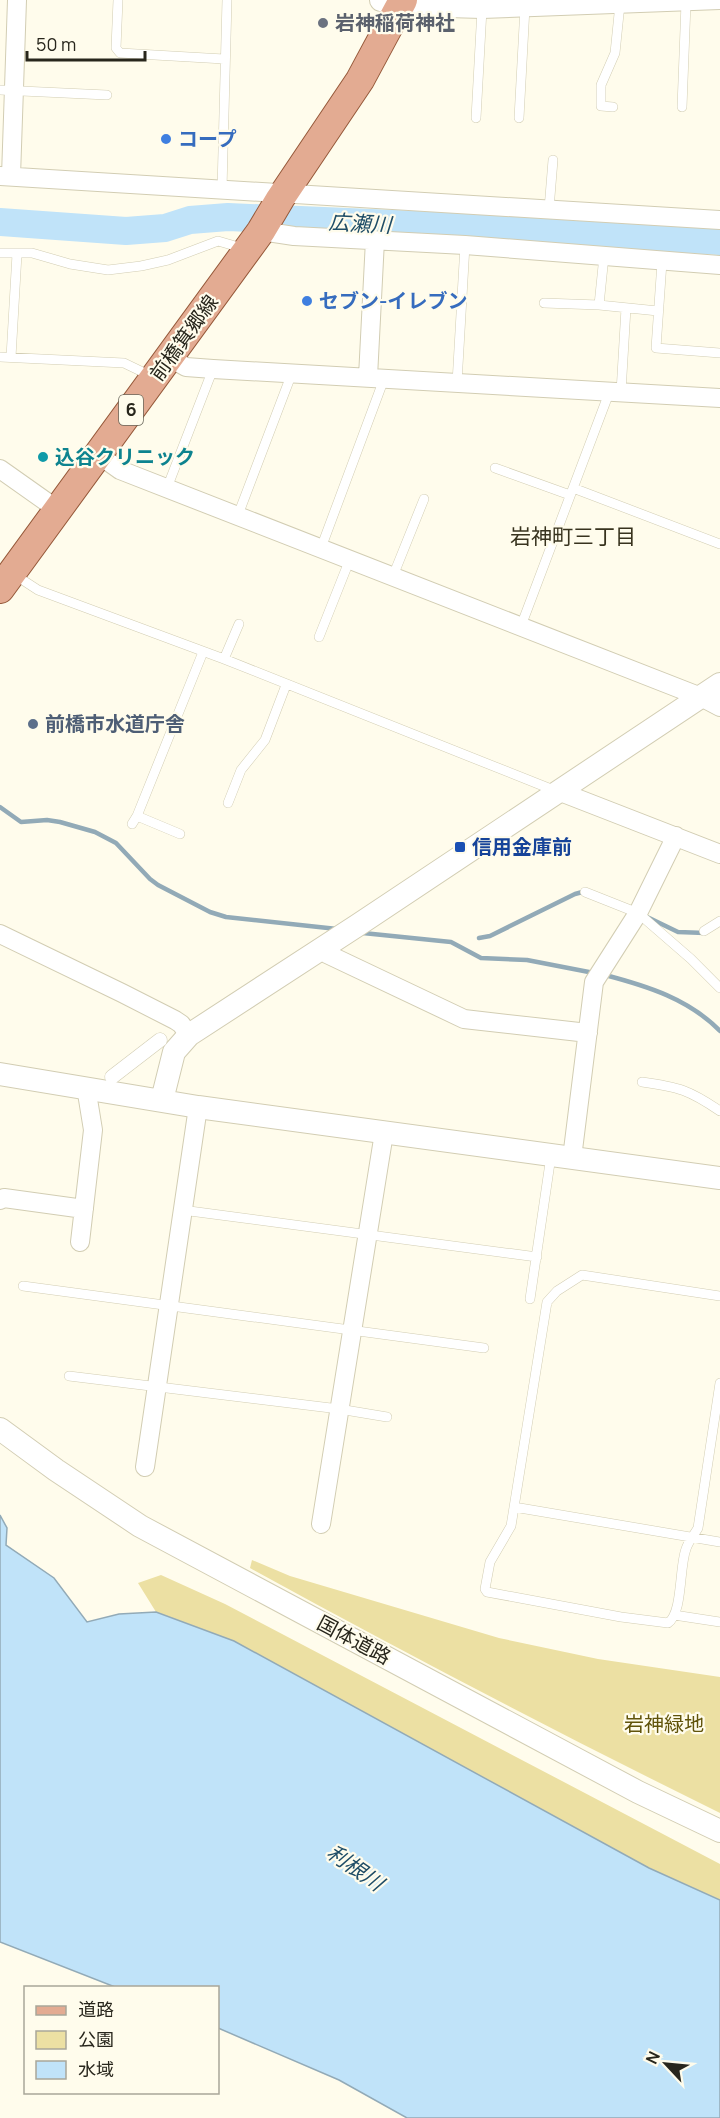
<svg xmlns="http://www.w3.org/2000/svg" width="720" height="2118" font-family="Manrope,'Noto Sans JP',sans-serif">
<rect width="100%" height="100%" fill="#fffcec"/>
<path fill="#ece0a3" d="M252,1560L290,1576L499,1638L598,1659L720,1677V1813C562,1735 405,1653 250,1568Z
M161,1575L225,1604L720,1864V1900L649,1868L234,1641L156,1612L138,1583Z"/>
<path fill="#c0e3f9" stroke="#92aab7" stroke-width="1.5" d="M0,1515L7,1528L6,1545L54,1578L87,1622L119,1614L156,1612L234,1641L649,1868L720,1900V2118H407L339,2080L218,2028V1988L115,1987L0,1942Z"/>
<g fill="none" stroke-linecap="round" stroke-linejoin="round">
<path stroke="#92aab7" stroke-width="4.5" d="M0,807L21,822L47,820L60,822L95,832L116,843L150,879L158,885L210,912L226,917L337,929
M645,916L678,932L705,933
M363,933L451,942L481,958L527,960L594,973
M479,938L490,936L575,894L586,891
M605,975C647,986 689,999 720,1031"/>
<path stroke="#c0e3f9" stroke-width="28" d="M0,222L126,231L165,228L190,220L228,217L465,227L720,241"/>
<g stroke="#d2cdb3" stroke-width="10">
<path id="service" d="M118,0L116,48L120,53L224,59
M0,90L107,95
M613,107L601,106V85L615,53L620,4
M682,107L686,3
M476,118L482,9
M519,118L525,7
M222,189L227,0
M549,209L553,160
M0,253H32L70,264L108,270L141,266L168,260L218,241L242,248
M662,262L656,348L720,353
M544,303L599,305L658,311
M599,305L604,256
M0,357L124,363L151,376
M11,357L17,254
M457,383L465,245
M621,392L626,308
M495,468L570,495
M167,488L213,369
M573,488L720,544
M238,515L292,373
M321,548L384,379
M15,575L38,590L224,659L556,791
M393,576L424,499
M521,626L609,393
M319,637L350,559
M224,659L239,624
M228,803L241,770L265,740L286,685
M137,816L180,834
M132,824L137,816L203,652
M585,892L638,913L691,959L720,988
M704,931L720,921
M642,1082C679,1087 689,1090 720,1111
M182,1210L537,1257
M23,1286L484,1348
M720,1296L582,1275L557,1291L547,1302L511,1526L490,1562L485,1589L487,1592L621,1617L668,1623C683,1613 679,1567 686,1549C688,1542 694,1535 698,1528L720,1383
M530,1299L551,1156
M69,1376L339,1409L387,1417
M514,1507L720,1542
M674,1615L720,1622"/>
</g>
<g stroke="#d2cdb3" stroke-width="15">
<path id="pedestrian" d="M112,1077L160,1040"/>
</g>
<g stroke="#d2cdb3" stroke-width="20">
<path id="minor" d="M402,3L447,8L482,9L720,0
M0,176L720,220
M11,176L17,0
M261,231L294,236L465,245L720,265
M170,358L186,367L213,369L720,398
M368,377L375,240
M99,455L120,470L701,697L720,707
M0,469L58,510
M558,791L720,854
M0,934L122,993L175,1020L181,1024L189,1035
M321,948L327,954L464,1019L588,1033
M572,1158L594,982L638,913L676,836
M0,1200L4,1198L84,1209
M80,1242L93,1130L86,1087
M145,1467L198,1107
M321,1524L384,1133"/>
</g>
<g stroke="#d2cdb3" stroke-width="24">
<path id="tertiary" d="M381,0L402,3
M0,1074L198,1107L720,1178
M162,1100L174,1052L189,1035L358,925L720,684
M0,1429L56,1470L140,1526L638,1792L720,1831"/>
</g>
<g stroke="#955839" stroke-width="30">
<path id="primary" d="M0,589L261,231L280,199L360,80L403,0"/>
</g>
<use href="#service" stroke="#fff" stroke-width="9"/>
<use href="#pedestrian" stroke="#fff" stroke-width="14"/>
<use href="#minor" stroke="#fff" stroke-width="18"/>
<use href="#tertiary" stroke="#fff" stroke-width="22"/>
<use href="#primary" stroke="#e3ab92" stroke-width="28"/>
</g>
<circle fill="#6b7280" stroke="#fffcec" stroke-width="2" cx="323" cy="23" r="6"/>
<g fill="#3f7fe0" stroke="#fffcec" stroke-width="2">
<circle cx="166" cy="139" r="6"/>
<circle cx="307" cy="301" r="6"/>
</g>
<circle fill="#0f9aa8" stroke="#fffcec" stroke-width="2" cx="43" cy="457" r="6"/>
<circle fill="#5c6f8a" stroke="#fffcec" stroke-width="2" cx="33" cy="724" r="6"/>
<rect fill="#1a4fb4" stroke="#fffcec" stroke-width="2" x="454" y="841" width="12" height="12" rx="3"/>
<g text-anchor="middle" stroke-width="4.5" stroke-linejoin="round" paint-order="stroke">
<rect fill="#fffcec" stroke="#68665a" stroke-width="1.5" x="119" y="395" width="24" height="30" rx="4.5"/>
<g font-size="18" font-weight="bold" fill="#28261c">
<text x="131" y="416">6</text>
</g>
<g font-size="20" font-weight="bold" fill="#5b616d" stroke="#fffcec" text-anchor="start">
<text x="335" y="30">岩神稲荷神社</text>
</g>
<g font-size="20" font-weight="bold" fill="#366cbe" stroke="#fffcec" text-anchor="start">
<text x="178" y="146">コープ</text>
<text x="319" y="308">セブン-イレブン</text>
</g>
<g font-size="20" fill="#28261c" stroke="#fffcec">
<text transform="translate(184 338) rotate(-54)" y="7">前橋箕郷線</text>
<text transform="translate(354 1640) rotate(28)" y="7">国体道路</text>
</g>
<g font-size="20" font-weight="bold" fill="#0d838f" stroke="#fffcec" text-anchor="start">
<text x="55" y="464">込谷クリニック</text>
</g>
<g font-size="20" font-weight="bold" fill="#4e5e75" stroke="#fffcec" text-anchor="start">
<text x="45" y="731">前橋市水道庁舎</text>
</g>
<g font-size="20" font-weight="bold" fill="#164399" stroke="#fffcec" text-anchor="start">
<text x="472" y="854">信用金庫前</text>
</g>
<g font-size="20" fill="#61540b" stroke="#fffcec">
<text x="664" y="1731">岩神緑地</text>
</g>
<g font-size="21" font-style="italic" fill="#1f4d67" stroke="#fffcec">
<text transform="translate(360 224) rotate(3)" y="7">広瀬川</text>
<text transform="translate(355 1868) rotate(35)" y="7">利根川</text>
</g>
<g font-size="21" fill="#38331e" stroke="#fffcec">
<text x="573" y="544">岩神町三丁目</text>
</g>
</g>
<rect x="24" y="1986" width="195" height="108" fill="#fffcec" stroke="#a9a699" stroke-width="1.5"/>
<rect x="36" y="2006" width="30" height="9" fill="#e3ab92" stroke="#a9a699" stroke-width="1.5"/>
<text x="78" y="2016" font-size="18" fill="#28261c">道路</text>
<rect x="36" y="2031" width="30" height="18" fill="#ece0a3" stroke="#a9a699" stroke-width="1.5"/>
<text x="78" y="2046" font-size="18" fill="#28261c">公園</text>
<rect x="36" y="2061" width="30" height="18" fill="#c0e3f9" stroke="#a9a699" stroke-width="1.5"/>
<text x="78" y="2076" font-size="18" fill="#28261c">水域</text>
<g transform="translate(666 2064) rotate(296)" stroke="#fffcec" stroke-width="4.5" paint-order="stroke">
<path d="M0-4.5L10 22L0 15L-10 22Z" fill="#28261c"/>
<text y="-9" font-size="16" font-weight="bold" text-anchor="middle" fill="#28261c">N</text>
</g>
<path d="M27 51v9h118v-9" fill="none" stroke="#28261c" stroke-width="3"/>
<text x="36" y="51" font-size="18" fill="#28261c" stroke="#fffcec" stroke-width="4.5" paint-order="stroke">50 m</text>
</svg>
